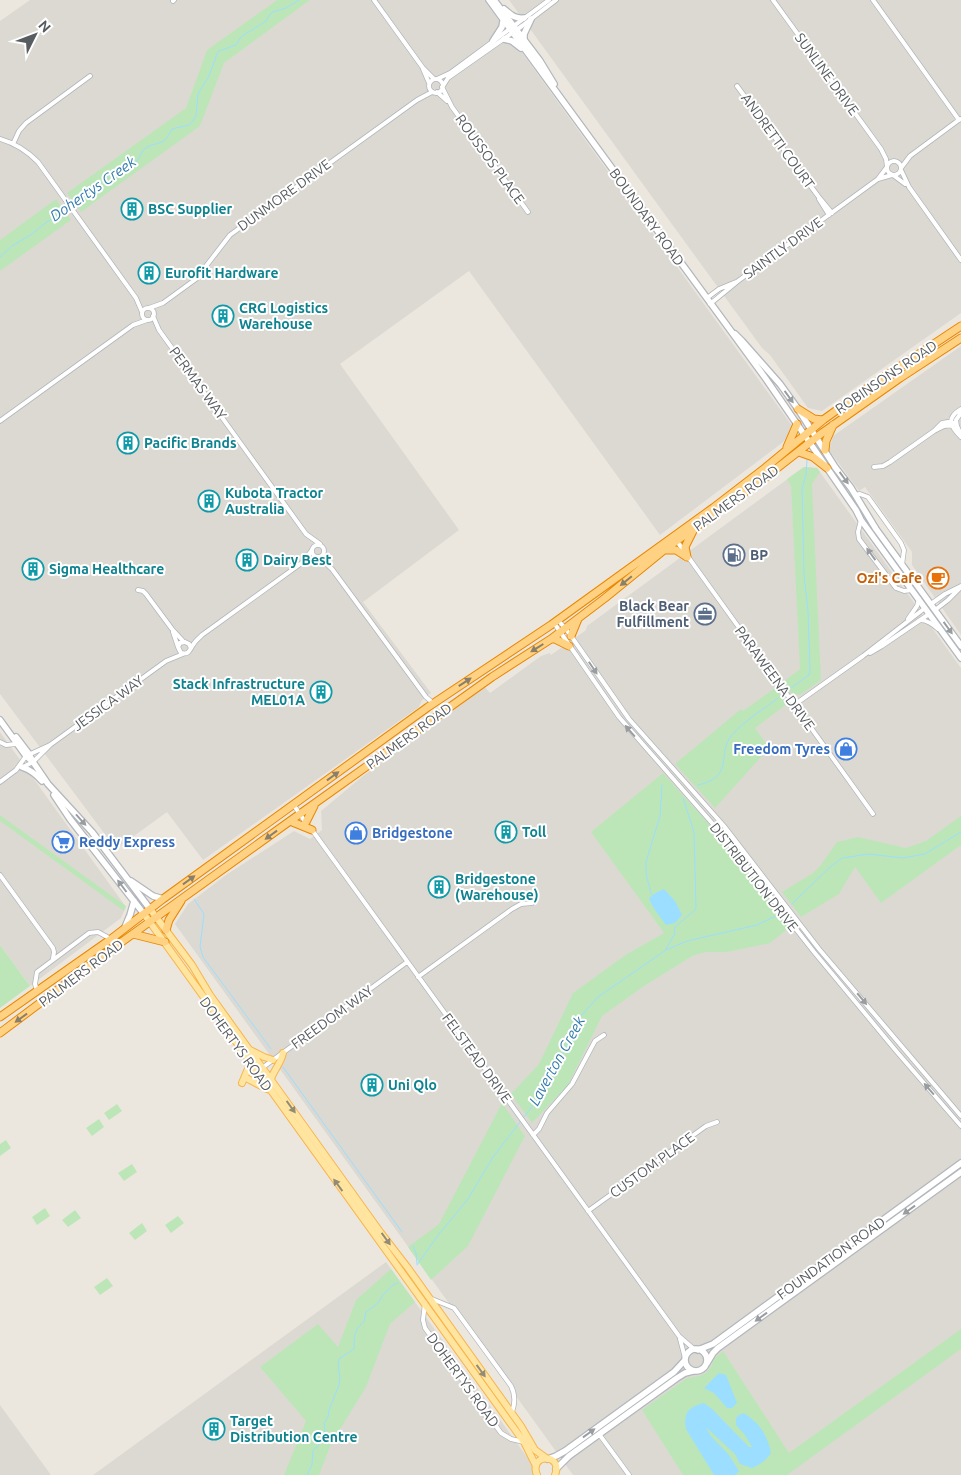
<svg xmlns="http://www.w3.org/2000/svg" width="961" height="1475" font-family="Ubuntu,sans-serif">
<rect width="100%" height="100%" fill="#ece7de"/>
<path fill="#dcd9d3" d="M30,0H484L793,427L791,433L782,443L660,535L469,271L340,364L459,530L363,602L431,693L422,700L419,707L203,860L167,812L116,849L0,694V21Z
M509,0H961V313L822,411L808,408L770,355L762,348Z
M961,346V635L912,565V552L865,487L859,491L829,450L833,436Z
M804,467L817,468L961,668V1475H573L175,924L188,904L226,875L294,831L310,839L322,830L321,811L363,776L485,687L490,693L541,656L550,653L551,655L586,630L587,626Z
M0,732L126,907L121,918L30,986L0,945Z
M386,1262L540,1475H93Z
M0,1405L51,1475H0Z"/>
<path fill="#bde6b8" d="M277,0H310L224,63L200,126L81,212L67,193L186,108L207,50Z
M56,199L71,220L0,271V240Z
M804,467L817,468L820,472L812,484L821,680L800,695L791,693L783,682L800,669L791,486L787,479Z
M775,688L787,704L755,728L769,748L715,808L675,764L741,709L743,711Z
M663,773L716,832L790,927L770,943L727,952H706L694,955L644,986L602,1016L568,1085L532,1123L511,1094L539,1064L573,993L627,954L664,933L591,832Z
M0,815L126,906L124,911L0,821Z
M961,816V845L881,903L855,867L839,894L801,917L782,892L813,873L820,866L837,842L858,837L906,848L926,841Z
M0,945L30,986L0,1008Z
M502,1103L525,1136L468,1246L431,1280L408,1247L439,1224Z
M117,1104L122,1111L109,1120L104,1113Z
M99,1119L104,1127L92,1136L86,1128Z
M6,1140L11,1148L0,1156V1144Z
M132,1164L137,1172L124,1181L118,1173Z
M45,1208L50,1216L37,1225L32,1217Z
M75,1210L81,1218L68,1227L62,1220Z
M178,1216L184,1223L171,1233L165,1225Z
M142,1223L147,1231L135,1240L129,1233Z
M391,1269L415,1302L390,1324L366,1387L331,1444L319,1475H284L306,1421L260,1367L318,1324L338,1347L356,1300Z
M107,1278L113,1286L100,1295L94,1287Z
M961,1329V1349L787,1475H683L642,1410L687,1378L699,1376L706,1373L711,1367L714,1359L723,1351L789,1453Z"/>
<path fill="#9bdeff" d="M664,889L675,901L682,915L675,923L666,925C660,916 652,908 649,898L657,892Z
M719,1373L726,1375L737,1403L732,1408H727L714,1393L704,1388Z
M704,1403L712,1409L749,1447H752L745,1435L736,1425V1418L739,1415L744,1413C760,1424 767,1434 771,1453C766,1460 760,1465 752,1468L740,1464L735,1454L707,1428V1429L710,1435L729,1455L739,1471L735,1475H714L686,1429C683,1413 688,1407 704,1403Z"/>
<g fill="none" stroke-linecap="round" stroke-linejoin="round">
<path stroke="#9bdeff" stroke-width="1" d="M0,257L12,246L32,234L44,224L90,193L107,177L115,171L135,163L139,158L143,150L149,146L162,142L167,138L172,129L189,125L192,122L196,116L198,94L209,76L217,54L219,51L236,45L241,37L266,21L270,14L273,12L286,8L299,0
M791,688L809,675L810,670L808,611L804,575L802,489L806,475L807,460
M698,785C736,777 716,752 732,735C745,720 763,710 778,698
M653,896L651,893L646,874V862L660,816L662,785
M194,899L204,914L200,947L203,957L271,1049
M792,904L829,868L842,858L869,854L902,858L925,854L961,832
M666,949L674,935L675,927L696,909L694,832L683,798
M283,1067L402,1232
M413,1246L416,1253L417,1264
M417,1265L439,1234L468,1199L493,1157L544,1091L571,1038L581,1016L598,997L666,950L687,941L757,925L780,914
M307,1475L312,1465L313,1450L319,1445L325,1433L324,1423L328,1417L329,1410L339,1385L340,1378L338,1363L340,1358L354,1349C354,1339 354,1328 364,1322L366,1312L378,1303L383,1295L393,1285L398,1283"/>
<g stroke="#b1b6ba" stroke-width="5.5">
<path id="street" d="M374,0L423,68L434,79
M773,0L881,149L886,159L887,167
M873,0L959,120
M173,1L174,0
M423,69L429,83
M437,79L450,73L461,65L549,0
M429 86a7 7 0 1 1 14 0a7 7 0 1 1-14 0Z
M443,86L448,78L522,26L556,0
M737,86L818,196L832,213
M442,87L452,107L528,212
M437,92L447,101
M0,139C14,143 27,151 38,162L136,298L142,312
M13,144L19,131L26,123L90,76
M887 168a7 7 0 1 1 14 0a7 7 0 1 1-14 0Z
M901,168L910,156L960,119
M901,170L909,187L961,260
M893,175L905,184
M878,179L892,175
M819,199L829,215
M707,298L719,289L736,282
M710,304L738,281L878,179L887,167
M149,308L163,303L196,279L230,235L417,100L432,92
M142 314a6 6 0 1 1 12 0a6 6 0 1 1-12 0Z
M153,316L159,330L306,534L320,544
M961,409C946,418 950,426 961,437
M961,413L956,420L957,426L961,435
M0,421L133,325L147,320
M934,431L944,426L953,425
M874,467L883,466L890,462L934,431L942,423L948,422L956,423
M855,495L860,494L868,497L901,543L904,550L902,565
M861,520L858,532L859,539L896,588L904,591L912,590
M676,540L873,814
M312 551a6 6 0 1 1 12 0a6 6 0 1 1-12 0Z
M319,557L332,569L426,697L433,703
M138,590L143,591L146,594L172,629L184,642
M931,604L945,594L961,586
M935,610L948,600L961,587
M908,619L917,606L919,599
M558,620L569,633L629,719L724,826L819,949L961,1116
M920,620C927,620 932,624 938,629
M554,623L619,717L719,831L814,952L897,1052L961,1126
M173,632L178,647
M191,648L189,644L185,642L180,643L178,647L181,653C189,655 189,651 193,645C195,641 199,638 202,635L303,562L312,550
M870,653L882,646L929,614
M794,705L863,656L925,608
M0,742L6,745L16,744
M23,767L33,762L50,745
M16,770L26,756L50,745L166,661L183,654
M0,782L16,770
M293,804L306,823
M312,830L679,1336L694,1349
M0,875L53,948L54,952L53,958
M418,977L512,909L521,904L532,903
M37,990L35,984L37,972L89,933L98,932L111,939
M262,1068L407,962
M533,1135L539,1129L547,1113L572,1084L595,1041L604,1035
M588,1211L706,1126L717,1122
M432,1299L454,1308L511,1386C515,1394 515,1404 512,1412
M425,1303L423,1320L425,1328L501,1433L511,1439L524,1442
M680,1339L685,1358
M599,1434L629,1475"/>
</g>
<g stroke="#b2b7bd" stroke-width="8">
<path id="secondary" d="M489,0L766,379L856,510L861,520L961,658
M494,0L540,61L554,84
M504,9C511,15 515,19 524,18
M504,39L512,41L521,48
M524,40V34L531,19
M493,41L502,27L503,21
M735,334L742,341L780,384L798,409L835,467L851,488L876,529L961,646
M0,720L26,756L33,762L48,784L92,832L150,909
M16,737L29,754L32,760
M22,767C31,770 36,774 42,781
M54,795L70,819L144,914
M131,881L153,896L163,899
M125,927L130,915L134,901
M685 1360a11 11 0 1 1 22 0a11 11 0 1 1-22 0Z
M698,1350L713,1344L961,1163
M707,1363L713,1353L718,1348L961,1172
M548,1459L556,1456L565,1451L674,1372L685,1360
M556,1469L569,1456L677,1378L685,1373L693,1371"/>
</g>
<g stroke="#f9b44a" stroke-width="8">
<path id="primary" d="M150,909L192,965L210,995L381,1233L408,1268L521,1426L535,1450L546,1458
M144,914L524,1442L536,1466
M250,1050L264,1057L273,1060
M248,1079L267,1089
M271,1079C274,1070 281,1063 283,1053
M242,1083L250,1064
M537,1475C528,1453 564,1453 555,1475"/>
</g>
<g stroke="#ea8700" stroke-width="9">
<path id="highway" d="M798,409L814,419L823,420
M787,447L797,424
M825,450L826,441L833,425
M799,452L813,457L827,468
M664,550H676L687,557
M687,557L685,547L694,529
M571,636L578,619
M551,639H555L569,646
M290,821L312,830
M306,822L314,806
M166,930L169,920L181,901
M133,934L165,942
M0,1017L111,939L163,899L428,707L551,625L713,508L765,468L823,420L869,387L961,326
M0,1033L116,946L290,821L492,677L551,639L605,598L664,550L767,476L822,433L900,378L961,338"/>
</g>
<use href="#street" stroke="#fff" stroke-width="4"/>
<use href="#secondary" stroke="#fff" stroke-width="5.5"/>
<use href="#primary" stroke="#ffe5a0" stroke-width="6"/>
<use href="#highway" stroke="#ffd182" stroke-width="7"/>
</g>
<defs><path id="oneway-solid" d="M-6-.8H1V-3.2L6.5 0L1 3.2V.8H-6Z" transform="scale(1.25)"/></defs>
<g fill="#9a9da0">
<use href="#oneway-solid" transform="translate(789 397) rotate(54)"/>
<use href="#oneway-solid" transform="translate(844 478) rotate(54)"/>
<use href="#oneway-solid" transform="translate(871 554) rotate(-126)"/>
<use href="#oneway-solid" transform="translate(948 628) rotate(54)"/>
<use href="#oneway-solid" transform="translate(593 668) rotate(56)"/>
<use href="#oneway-solid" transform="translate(630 731) rotate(-131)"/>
<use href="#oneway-solid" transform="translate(81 820) rotate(48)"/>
<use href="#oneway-solid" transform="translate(122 886) rotate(-127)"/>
<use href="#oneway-solid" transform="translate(862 999) rotate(50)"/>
<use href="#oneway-solid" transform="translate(929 1089) rotate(-131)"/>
<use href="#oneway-solid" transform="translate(909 1210) rotate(144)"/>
<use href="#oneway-solid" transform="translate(761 1317) rotate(144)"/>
<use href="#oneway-solid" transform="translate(589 1433) rotate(-36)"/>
</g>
<g fill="#897f6a">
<use href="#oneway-solid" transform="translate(626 581) rotate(141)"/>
<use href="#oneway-solid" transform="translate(537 648) rotate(148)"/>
<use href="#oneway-solid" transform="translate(465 682) rotate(-33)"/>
<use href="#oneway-solid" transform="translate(333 776) rotate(-36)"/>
<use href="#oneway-solid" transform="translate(271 835) rotate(144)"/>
<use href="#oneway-solid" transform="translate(189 880) rotate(-36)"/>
<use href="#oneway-solid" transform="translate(21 1018) rotate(144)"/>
</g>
<g fill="#928c76">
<use href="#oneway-solid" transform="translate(291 1107) rotate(54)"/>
<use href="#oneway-solid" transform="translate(338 1185) rotate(-126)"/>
<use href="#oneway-solid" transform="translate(386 1239) rotate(54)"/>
<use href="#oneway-solid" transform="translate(481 1371) rotate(54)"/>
</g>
<defs>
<g id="building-ring" transform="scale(1.125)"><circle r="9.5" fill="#fff" stroke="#0f9aa8" stroke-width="1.5"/><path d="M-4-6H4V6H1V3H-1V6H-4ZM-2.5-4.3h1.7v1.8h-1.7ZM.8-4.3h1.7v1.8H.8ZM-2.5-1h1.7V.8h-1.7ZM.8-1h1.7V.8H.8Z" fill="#0f9aa8"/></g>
<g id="fuel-ring" transform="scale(1.125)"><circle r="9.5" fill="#fff" stroke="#5c6f8a" stroke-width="1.5"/><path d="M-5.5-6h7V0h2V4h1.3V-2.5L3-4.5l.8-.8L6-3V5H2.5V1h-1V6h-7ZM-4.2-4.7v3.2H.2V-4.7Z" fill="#5c6f8a"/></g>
<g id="cafe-ring" transform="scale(1.125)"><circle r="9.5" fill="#fff" stroke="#e8710a" stroke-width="1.5"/><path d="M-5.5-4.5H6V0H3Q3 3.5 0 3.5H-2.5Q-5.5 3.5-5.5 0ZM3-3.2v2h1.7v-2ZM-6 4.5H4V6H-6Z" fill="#e8710a"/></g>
<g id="office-ring" transform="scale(1.125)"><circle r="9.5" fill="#fff" stroke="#5c6f8a" stroke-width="1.5"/><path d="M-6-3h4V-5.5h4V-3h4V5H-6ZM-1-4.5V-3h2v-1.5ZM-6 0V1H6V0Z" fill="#5c6f8a"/></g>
<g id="shop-ring" transform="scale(1.125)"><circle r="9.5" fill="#fff" stroke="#3f7fe0" stroke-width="1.5"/><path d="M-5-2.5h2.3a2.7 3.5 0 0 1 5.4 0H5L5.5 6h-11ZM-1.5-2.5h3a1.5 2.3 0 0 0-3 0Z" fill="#3f7fe0"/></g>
<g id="supermarket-ring" transform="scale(1.125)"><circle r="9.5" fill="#fff" stroke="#3f7fe0" stroke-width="1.5"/><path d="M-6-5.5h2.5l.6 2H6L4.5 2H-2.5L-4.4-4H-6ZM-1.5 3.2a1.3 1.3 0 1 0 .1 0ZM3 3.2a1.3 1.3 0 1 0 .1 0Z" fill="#3f7fe0"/></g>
</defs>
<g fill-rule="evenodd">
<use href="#building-ring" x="132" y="209"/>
<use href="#building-ring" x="149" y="273"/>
<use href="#building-ring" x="223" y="316"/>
<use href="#building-ring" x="128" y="443"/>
<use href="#building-ring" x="209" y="501"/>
<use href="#fuel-ring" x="734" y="555"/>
<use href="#building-ring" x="247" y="560"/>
<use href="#building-ring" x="33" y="569"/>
<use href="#cafe-ring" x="938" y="578"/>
<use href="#office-ring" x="705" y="614"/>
<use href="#building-ring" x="321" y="692"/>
<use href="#shop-ring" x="846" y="749"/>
<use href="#building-ring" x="506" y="832"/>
<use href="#shop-ring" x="356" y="833"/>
<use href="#supermarket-ring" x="63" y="842"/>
<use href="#building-ring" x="439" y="887"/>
<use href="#building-ring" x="372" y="1085"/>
<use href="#building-ring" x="214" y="1429"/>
</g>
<g text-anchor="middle" stroke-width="4" stroke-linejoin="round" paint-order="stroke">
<g font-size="14" fill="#575c60" stroke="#fff">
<text transform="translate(827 74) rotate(54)" y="5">SUNLINE DRIVE</text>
<text transform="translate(778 141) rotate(54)" y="5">ANDRETTI COURT</text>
<text transform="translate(490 159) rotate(54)" y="5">ROUSSOS PLACE</text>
<text transform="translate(284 195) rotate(-36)" y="5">DUNMORE DRIVE</text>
<text transform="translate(647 217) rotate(54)" y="5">BOUNDARY ROAD</text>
<text transform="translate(783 248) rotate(-36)" y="5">SAINTLY DRIVE</text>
<text transform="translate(886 377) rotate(-34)" y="5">ROBINSONS ROAD</text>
<text transform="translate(198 383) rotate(54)" y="5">PERMAS WAY</text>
<text transform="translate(736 498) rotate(-36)" y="5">PALMERS ROAD</text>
<text transform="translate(775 678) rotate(54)" y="5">PARAWEENA DRIVE</text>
<text transform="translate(108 703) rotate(-36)" y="5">JESSICA WAY</text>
<text transform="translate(409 736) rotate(-36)" y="5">PALMERS ROAD</text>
<text transform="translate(754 877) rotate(52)" y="5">DISTRIBUTION DRIVE</text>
<text transform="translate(81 973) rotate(-37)" y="5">PALMERS ROAD</text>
<text transform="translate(332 1017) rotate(-36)" y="5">FREEDOM WAY</text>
<text transform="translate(236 1044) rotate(54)" y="5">DOHERTYS ROAD</text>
<text transform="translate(477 1058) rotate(54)" y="5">FELSTEAD DRIVE</text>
<text transform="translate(652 1165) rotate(-36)" y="5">CUSTOM PLACE</text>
<text transform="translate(831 1258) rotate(-36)" y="5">FOUNDATION ROAD</text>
<text transform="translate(463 1380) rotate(54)" y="5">DOHERTYS ROAD</text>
</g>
<g font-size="14" font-weight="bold" fill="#0d838f" stroke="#fff" text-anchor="start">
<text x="148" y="214">BSC Supplier</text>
<text x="165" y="278">Eurofit Hardware</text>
<text x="239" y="313">CRG Logistics<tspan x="239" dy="16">Warehouse</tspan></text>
<text x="144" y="448">Pacific Brands</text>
<text x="225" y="498">Kubota Tractor<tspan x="225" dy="16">Australia</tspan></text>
<text x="263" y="565">Dairy Best</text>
<text x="49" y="574">Sigma Healthcare</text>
<text x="305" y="689" text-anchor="end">Stack Infrastructure<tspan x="305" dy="16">MEL01A</tspan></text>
<text x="522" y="837">Toll</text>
<text x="455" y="884">Bridgestone<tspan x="455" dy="16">(Warehouse)</tspan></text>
<text x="388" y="1090">Uni Qlo</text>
<text x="230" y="1426">Target<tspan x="230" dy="16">Distribution Centre</tspan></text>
</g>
<g font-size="14" font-weight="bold" fill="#4e5e75" stroke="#fff" text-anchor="start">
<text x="750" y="560">BP</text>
<text x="689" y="611" text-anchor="end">Black Bear<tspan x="689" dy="16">Fulfillment</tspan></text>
</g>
<g font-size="14" font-weight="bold" fill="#c56008" stroke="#fff" text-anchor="end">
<text x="922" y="583">Ozi's Cafe</text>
</g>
<g font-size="14" font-weight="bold" fill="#366cbe" stroke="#fff" text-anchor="start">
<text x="830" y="754" text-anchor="end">Freedom Tyres</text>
<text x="372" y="838">Bridgestone</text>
<text x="79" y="847">Reddy Express</text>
</g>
<g font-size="15" font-style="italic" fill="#327bad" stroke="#fff">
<text transform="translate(93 189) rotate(-35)" y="5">Dohertys Creek</text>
<text transform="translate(557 1061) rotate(-61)" y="5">Laverton Creek</text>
</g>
</g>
<g transform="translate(35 35) rotate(48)" stroke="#ffffff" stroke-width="4" paint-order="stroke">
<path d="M0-4L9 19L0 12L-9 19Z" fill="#575c60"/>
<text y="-8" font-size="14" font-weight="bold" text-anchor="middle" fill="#575c60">N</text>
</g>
</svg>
